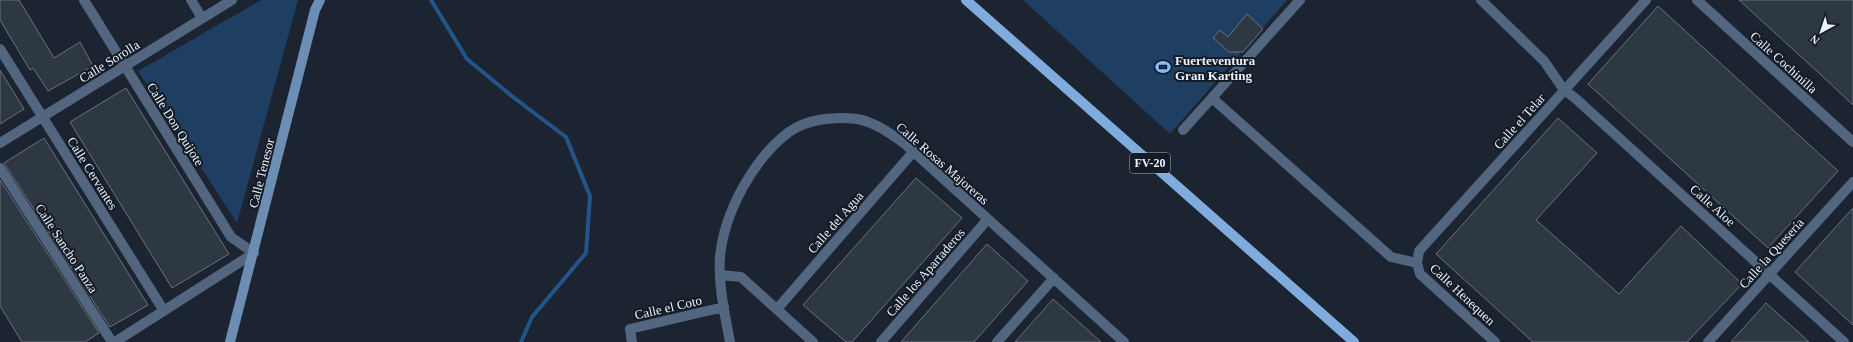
<svg xmlns="http://www.w3.org/2000/svg" width="1853" height="342" font-family="Georgia,serif">
<rect width="100%" height="100%" fill="#1b2430"/>
<path fill="#1f3f62" d="M261,0H298L237,223L138,71Z
M1023,0H1287L1170,134Z"/>
<g fill="none" stroke-linecap="round" stroke-linejoin="round">
<path stroke="#23558a" stroke-width="4" d="M431,0L467,59L513,97L566,137L590,196L586,253L532,317L521,342"/>
</g>
<path fill="#2e3843" stroke="#687381" d="M0,0H19L54,58L80,42L93,66L48,91L33,68L30,70L0,20Z
M1739,0H1853V105L1821,75Z
M1658,6L1838,171L1768,248L1588,84Z
M1247,14L1263,29L1243,52H1229L1213,38L1220,30L1228,37Z
M0,70L24,109L0,124Z
M126,88L229,254L172,288L70,122Z
M1558,118L1597,153L1536,220L1589,267L1619,294L1681,226L1742,284L1687,342H1533L1436,254Z
M44,138L148,305L110,327L4,163Z
M916,178L962,218L852,342H846L803,305Z
M0,180L99,333L85,342H22L0,306Z
M1853,208V325L1795,272Z
M987,244L1028,281L974,342H901Z
M1053,299L1101,342H1015Z
M1766,303L1797,331L1809,342H1731Z"/>
<g fill="none" stroke-linecap="round" stroke-linejoin="round">
<path stroke="#52677f" stroke-width="10" d="M84,0L231,237L254,253L115,342
M191,0L202,18
M1481,0L1544,61L1564,90L1575,98L1844,342
M1697,0L1853,142
M0,49L164,311
M1212,98L1391,257L1417,263
M1183,130L1300,0
M0,143L232,0
M0,168L112,342
M720,275L741,277L813,342
M777,309L914,151
M632,342L630,329L724,307
M730,342C725,315 718,285 720,257C724,213 753,159 789,132C807,119 835,116 857,119C875,122 891,134 905,144L1124,342
M881,342L988,219
M997,342L1054,278
M1495,342L1420,274L1417,263L1419,251L1646,0
M1708,342L1853,182"/>
<path stroke="#6c8db4" stroke-width="10" d="M230,342L315,10L320,0"/>
<path stroke="#7fabdd" stroke-width="10" d="M966,0L1354,342"/>
</g>
<defs>
<g id="stadium-bare" transform="scale(1.2)"><path d="M0-5a6.5 5 0 1 0 0 10a6.5 5 0 1 0 0-10ZM-3.5-1.8h7v3.6h-7Z" fill="#84bcfb" stroke="#121b26" stroke-width="2.5" paint-order="stroke"/></g>
</defs>
<g fill-rule="evenodd">
<use href="#stadium-bare" x="1163" y="67"/>
</g>
<g text-anchor="middle" stroke-width="4" stroke-linejoin="round" paint-order="stroke">
<rect fill="#121b26" stroke="#abb2ba" stroke-width="1" x="1130" y="153" width="40" height="20" rx="3"/>
<g font-size="12" font-weight="bold" fill="#ecf2fa">
<text x="1150" y="167">FV-20</text>
</g>
<g font-size="13" font-weight="bold" fill="#ecf2fa" stroke="#121b26" text-anchor="start">
<text x="1175" y="65">Fuerteventura<tspan x="1175" dy="15">Gran Karting</tspan></text>
</g>
<g font-size="13" fill="#ecf2fa" stroke="#121b26">
<text transform="translate(109 61) rotate(-32)" y="5">Calle Sorolla</text>
<text transform="translate(1784 62) rotate(42)" y="5">Calle Cochinilla</text>
<text transform="translate(1519 121) rotate(-48)" y="5">Calle el Telar</text>
<text transform="translate(176 124) rotate(58)" y="5">Calle Don Quijote</text>
<text transform="translate(943 163) rotate(41)" y="5">Calle Rosas Majoreras</text>
<text transform="translate(93 173) rotate(58)" y="5">Calle Cervantes</text>
<text transform="translate(261 173) rotate(-76)" y="5">Calle Tenesor</text>
<text transform="translate(1713 205) rotate(42)" y="5">Calle Aloe</text>
<text transform="translate(835 222) rotate(-49)" y="5">Calle del Agua</text>
<text transform="translate(67 248) rotate(57)" y="5">Calle Sancho Panza</text>
<text transform="translate(1771 253) rotate(-48)" y="5">Calle la Quesería</text>
<text transform="translate(925 272) rotate(-49)" y="5">Calle los Apartaderos</text>
<text transform="translate(1463 294) rotate(43)" y="5">Calle Henequen</text>
<text transform="translate(668 307) rotate(-13)" y="5">Calle el Coto</text>
</g>
</g>
<g transform="translate(1821 32) rotate(220)" stroke="#121b26" stroke-width="3" paint-order="stroke">
<path d="M0-3L7 15L0 10L-7 15Z" fill="#ecf2fa"/>
<text y="-6" font-size="11" font-weight="bold" text-anchor="middle" fill="#ecf2fa">N</text>
</g>
</svg>
